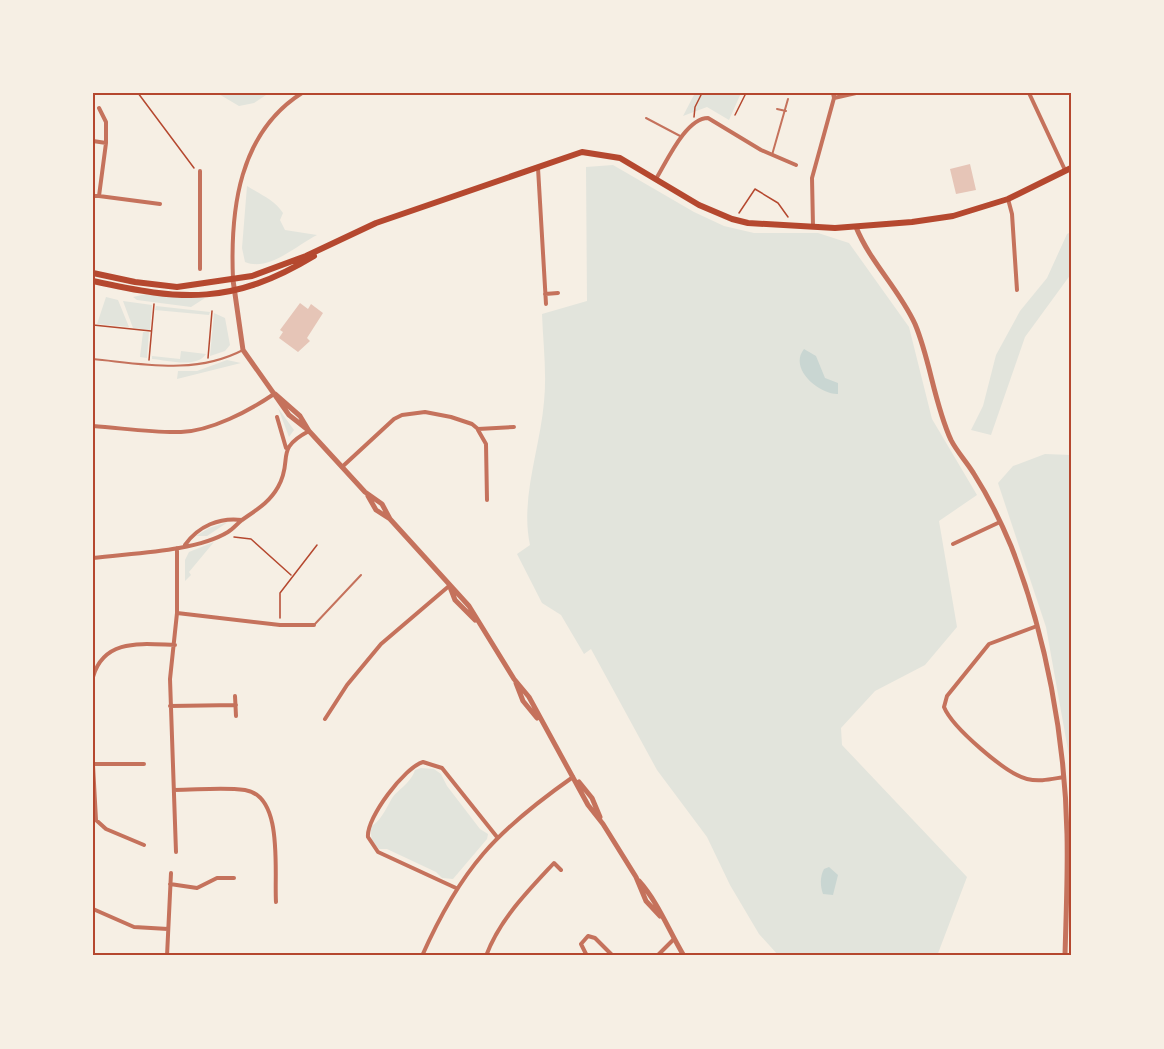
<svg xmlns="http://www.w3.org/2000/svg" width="1164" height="1049" font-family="'Alegreya Sans',sans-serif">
<rect width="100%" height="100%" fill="#f6efe4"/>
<path fill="#e2e4dc" d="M217,93H269L254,103L239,106Z
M695,93H741L729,120L707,107L683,116Z
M613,165L694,212L724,226L754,233H818L849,243L909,327L932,419L977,495L939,521L957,627L925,665L875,691L841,728L842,745L967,877L937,956H779L759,934L730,885L707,837L657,770L591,649L584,654L561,615L542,603L517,554L530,545C520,499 540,449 544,402C547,373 543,342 542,314L587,301L586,167Z
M247,186C261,195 274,199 283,213L280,220L285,230L317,235C297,245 269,272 245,262L242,248Z
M1071,232V274L1025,337L991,435L971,430L983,406L996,355L1020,311L1047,278L1067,234Z
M146,294L205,298L191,307L137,300L133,297Z
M106,297L118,300L129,327L97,324Z
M123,301L152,305L150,330L133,328Z
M156,306L210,312L209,315L155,310Z
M214,313L225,318L230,345L225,351L210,356Z
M143,332H149L147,358L140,357Z
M181,351L206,354C196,369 167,360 152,359V356L180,359Z
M227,360L241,363L177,379L178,371H197Z
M278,408L294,430L289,437Z
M1045,454L1071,455V767L1046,627L998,483L1013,466Z
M228,522L207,536H196L209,528Z
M214,542L189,572L191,575L185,581V560L189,552Z
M421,768L434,769L441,774L447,786L480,829L488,834L487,839L453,879L442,878L436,872L387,849H379L372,841L370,827C380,822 386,809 391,800C396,790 410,785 415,770Z"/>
<path fill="#c9d6d2" d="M804,349L816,356L825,378L838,383V394C820,395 788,369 804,349Z
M829,867L838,875L833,895L823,894C820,886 820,876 824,869Z"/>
<path fill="#e6c5b7" d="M970,164L976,190L956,194L950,169Z
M300,303L308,309L311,304L323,313L307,338L310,341L298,352L279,338L283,332L280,330Z"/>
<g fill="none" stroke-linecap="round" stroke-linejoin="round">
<path stroke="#b5482f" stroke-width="1.5" d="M138,93L194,168
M735,115L746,93
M694,117L695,107L702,93
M739,213L755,189L778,203L788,217
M93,325L151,331
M208,358L212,311
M149,360L154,304
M234,537L251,539L291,575
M280,618V593L317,545"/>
<path stroke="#c5725c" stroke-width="2" d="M777,109L786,111
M646,118L682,137
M772,155L788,99
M93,359C144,364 195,375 243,350
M314,625L361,575"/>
<path stroke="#c5725c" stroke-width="4" d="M1029,93L1065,170
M834,98L856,93
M99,108L106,122V143
M93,141L106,143L99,196L160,204
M538,168L546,304
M200,171V269
M656,179C667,161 686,118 708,118L761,150L796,165
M93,196H99
M1008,199L1012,214L1017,290
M813,226L812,178L834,98L833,93
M233,279C230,209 239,133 302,93
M545,294L558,293
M277,417L286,448
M93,426C122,428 152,433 181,432C211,431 249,411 274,394
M478,430L486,444L487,500
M342,467L394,419L402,415L425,412L451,417L472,424L478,429L514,427
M953,544L1000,522
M185,545C198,526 220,517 242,520
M93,558C132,553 195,552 228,532C233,529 237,524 242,520C256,510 269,503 278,487C294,459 273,450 309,431
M177,613L280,625H314
M1037,626L989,644L947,696L944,707C952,727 1006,774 1027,779C1040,782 1051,779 1064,777
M93,677C104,638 142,644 175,645
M235,696L236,716
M170,706L236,705
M325,719L347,685L381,644L449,586
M93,764H144
M93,765L96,820L106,829L144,845
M174,790C197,790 222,787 245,790C284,796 274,871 276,902
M176,852L170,679L177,613V548
M170,884L197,888L217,878H234
M456,888L378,852L368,837C366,818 405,767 423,762L442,768L497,837
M93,909L134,927L168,929
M167,956L171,873
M422,956C461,868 496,831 573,777
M486,956C500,919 527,892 554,863L561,870
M587,956L581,944L588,936L595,938L613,956
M657,956L674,939"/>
<path stroke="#c5725c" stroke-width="5" d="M856,227C870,262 899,289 915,324C930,359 934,403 951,440C957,452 967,462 974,474C988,496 1001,522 1011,546C1046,635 1065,738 1067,834C1068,874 1066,915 1065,956
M233,280L243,350L289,415L308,430
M275,394L300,416L309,431L365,492L382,504L390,519L469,606L514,679L529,697L588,805L603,824L636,877L646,901L660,916
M368,496L376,510L390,519
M450,587L455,600L475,620
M516,683L523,701L537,718
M579,782L592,798L600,817
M639,881C658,902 669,931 684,956"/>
<path stroke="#b5482f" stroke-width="6" d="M93,273L135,282L177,287L252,276L306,256L376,223L582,152L620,158L699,205L732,219L748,223L835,228L912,222L953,216L1008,199L1071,168
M93,281C182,301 233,305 314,256"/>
</g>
<rect width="1164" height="1049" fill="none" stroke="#f6efe4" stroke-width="189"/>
<rect x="94" y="94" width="976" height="860" fill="none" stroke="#b5482f" stroke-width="2"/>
</svg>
